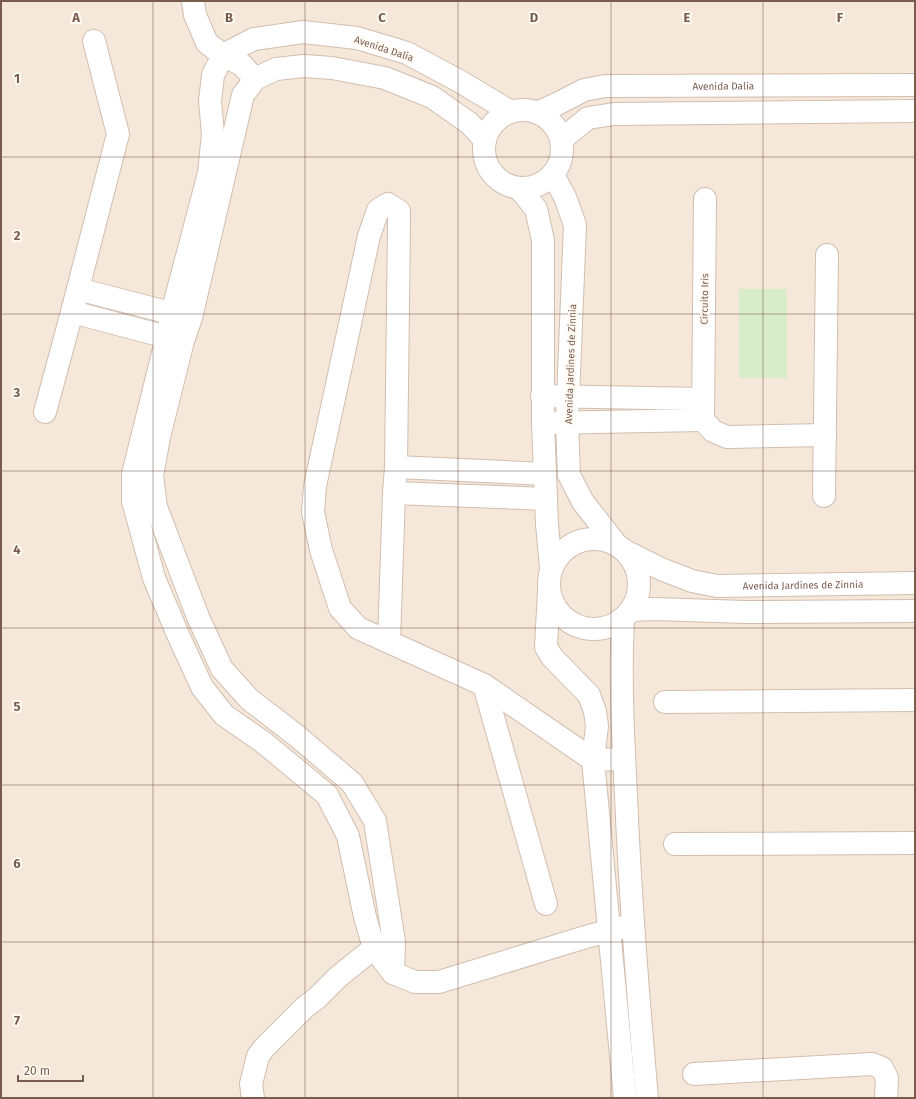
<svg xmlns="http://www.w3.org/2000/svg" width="916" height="1099" font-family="'Fira Sans',sans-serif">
<rect width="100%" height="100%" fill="#fdf6ec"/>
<path fill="#f5e8da" d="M1,1H915V1098H1Z"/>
<path fill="#d8ecc9" d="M739,289H787V378H739Z"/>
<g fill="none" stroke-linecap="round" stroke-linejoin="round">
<g stroke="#d1beb0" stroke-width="24">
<g id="minor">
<path d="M193,1L195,15L207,43L223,55L242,65L255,79"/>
<path d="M511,112L461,82L407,53L357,38L303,32L254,39L223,55L213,75L210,101L213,134L209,173L172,313L167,337L133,474V501L154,578L179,637L202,687L224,715L263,742L327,795L348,836L365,917L374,948L393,973L415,982H439L589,936L632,925"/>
<path d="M705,199L703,420L713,431L727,437L825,435"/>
<path d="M78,289L186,317"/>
<path d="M72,312L182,341"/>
<path d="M542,396L703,399"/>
<path d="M45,412L72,312L118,134L94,41"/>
<path d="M543,423L703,420"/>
<path d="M396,467L545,474"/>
<path d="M394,493L546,499"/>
<path d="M824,496L827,255"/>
<path id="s1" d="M625,551L661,569L692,581L717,586L915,583"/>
<path d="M549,590L546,647L552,657L589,695L595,711L597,726L593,760L625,1098"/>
<path d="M631,610L655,609L745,612L915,611"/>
<path d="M623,619C620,678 623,737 626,795C630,896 638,997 647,1098"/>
<path d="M389,642L394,493L396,467L399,225V211L388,204L378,210L369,236L315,486L313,512L321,550L340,608L358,628L484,685L593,760L624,759"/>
<path d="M484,685L546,904"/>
<path d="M665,702L915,700"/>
<path d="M675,844L915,843"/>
<path d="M393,973L394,942L375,821L352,783L297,736L249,699L222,669L198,617L156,507L152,476L159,437L183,341L191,318L243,95L255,79L276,69L304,66L332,68L385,78L432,97L469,123L485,140"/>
<path d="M694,1074L872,1064L882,1068L887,1078L886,1098"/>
<path d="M253,1098L251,1084L258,1056L264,1048L304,1008L317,998L338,977L374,948L387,944"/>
</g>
</g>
<g stroke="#d1beb0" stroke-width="24">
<g id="tertiary">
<circle cx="523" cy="149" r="39"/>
<path id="s2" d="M537,113L559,103L584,90L605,86L915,85"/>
<path d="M561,140L588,118L614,114L915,111"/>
<path d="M553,175L565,197L575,225L567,423L569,475L583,502L615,543"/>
<path d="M519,188L536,209L543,240V423L547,524L551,568"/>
<circle cx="594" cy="584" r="45"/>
</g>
</g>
<use href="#minor" stroke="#fff" stroke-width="22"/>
<use href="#tertiary" stroke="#fff" stroke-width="22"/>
</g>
<path fill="none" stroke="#7a5c4d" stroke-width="1" stroke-opacity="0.55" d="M153,1V1098M305,1V1098M458,1V1098M611,1V1098M763,1V1098M1,157H915M1,314H915M1,471H915M1,628H915M1,785H915M1,942H915"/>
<g text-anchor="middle" stroke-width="4" stroke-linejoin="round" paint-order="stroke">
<g font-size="10" fill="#7a5c4d" stroke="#fffaf3">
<text transform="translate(384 48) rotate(18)" y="4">Avenida Dalia</text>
<text dy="4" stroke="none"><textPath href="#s2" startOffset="192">Avenida Dalia</textPath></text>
<text transform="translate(704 299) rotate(-89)" y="4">Circuito Iris</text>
<text transform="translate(570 364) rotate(-88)" y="4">Avenida Jardines de Zinnia</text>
<text dy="4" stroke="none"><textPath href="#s1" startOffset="185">Avenida Jardines de Zinnia</textPath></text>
</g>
</g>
<g font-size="13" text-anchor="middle" font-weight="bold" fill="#7a5c4d" stroke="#fffaf3" stroke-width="4" stroke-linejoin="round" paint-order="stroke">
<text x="76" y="22">A</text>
<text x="229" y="22">B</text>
<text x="382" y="22">C</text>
<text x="534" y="22">D</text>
<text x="687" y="22">E</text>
<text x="840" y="22">F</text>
<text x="17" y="83">1</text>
<text x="17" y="240">2</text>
<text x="17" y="397">3</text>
<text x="17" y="554">4</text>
<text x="17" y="711">5</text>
<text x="17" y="868">6</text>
<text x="17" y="1025">7</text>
</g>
<rect width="916" height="1099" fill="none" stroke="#7a5c4d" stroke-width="4"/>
<path d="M18 1075v6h65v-6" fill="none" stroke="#7a5c4d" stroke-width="2"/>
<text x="24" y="1075" font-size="12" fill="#7a5c4d" stroke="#fffaf3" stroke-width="3" paint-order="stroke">20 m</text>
</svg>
